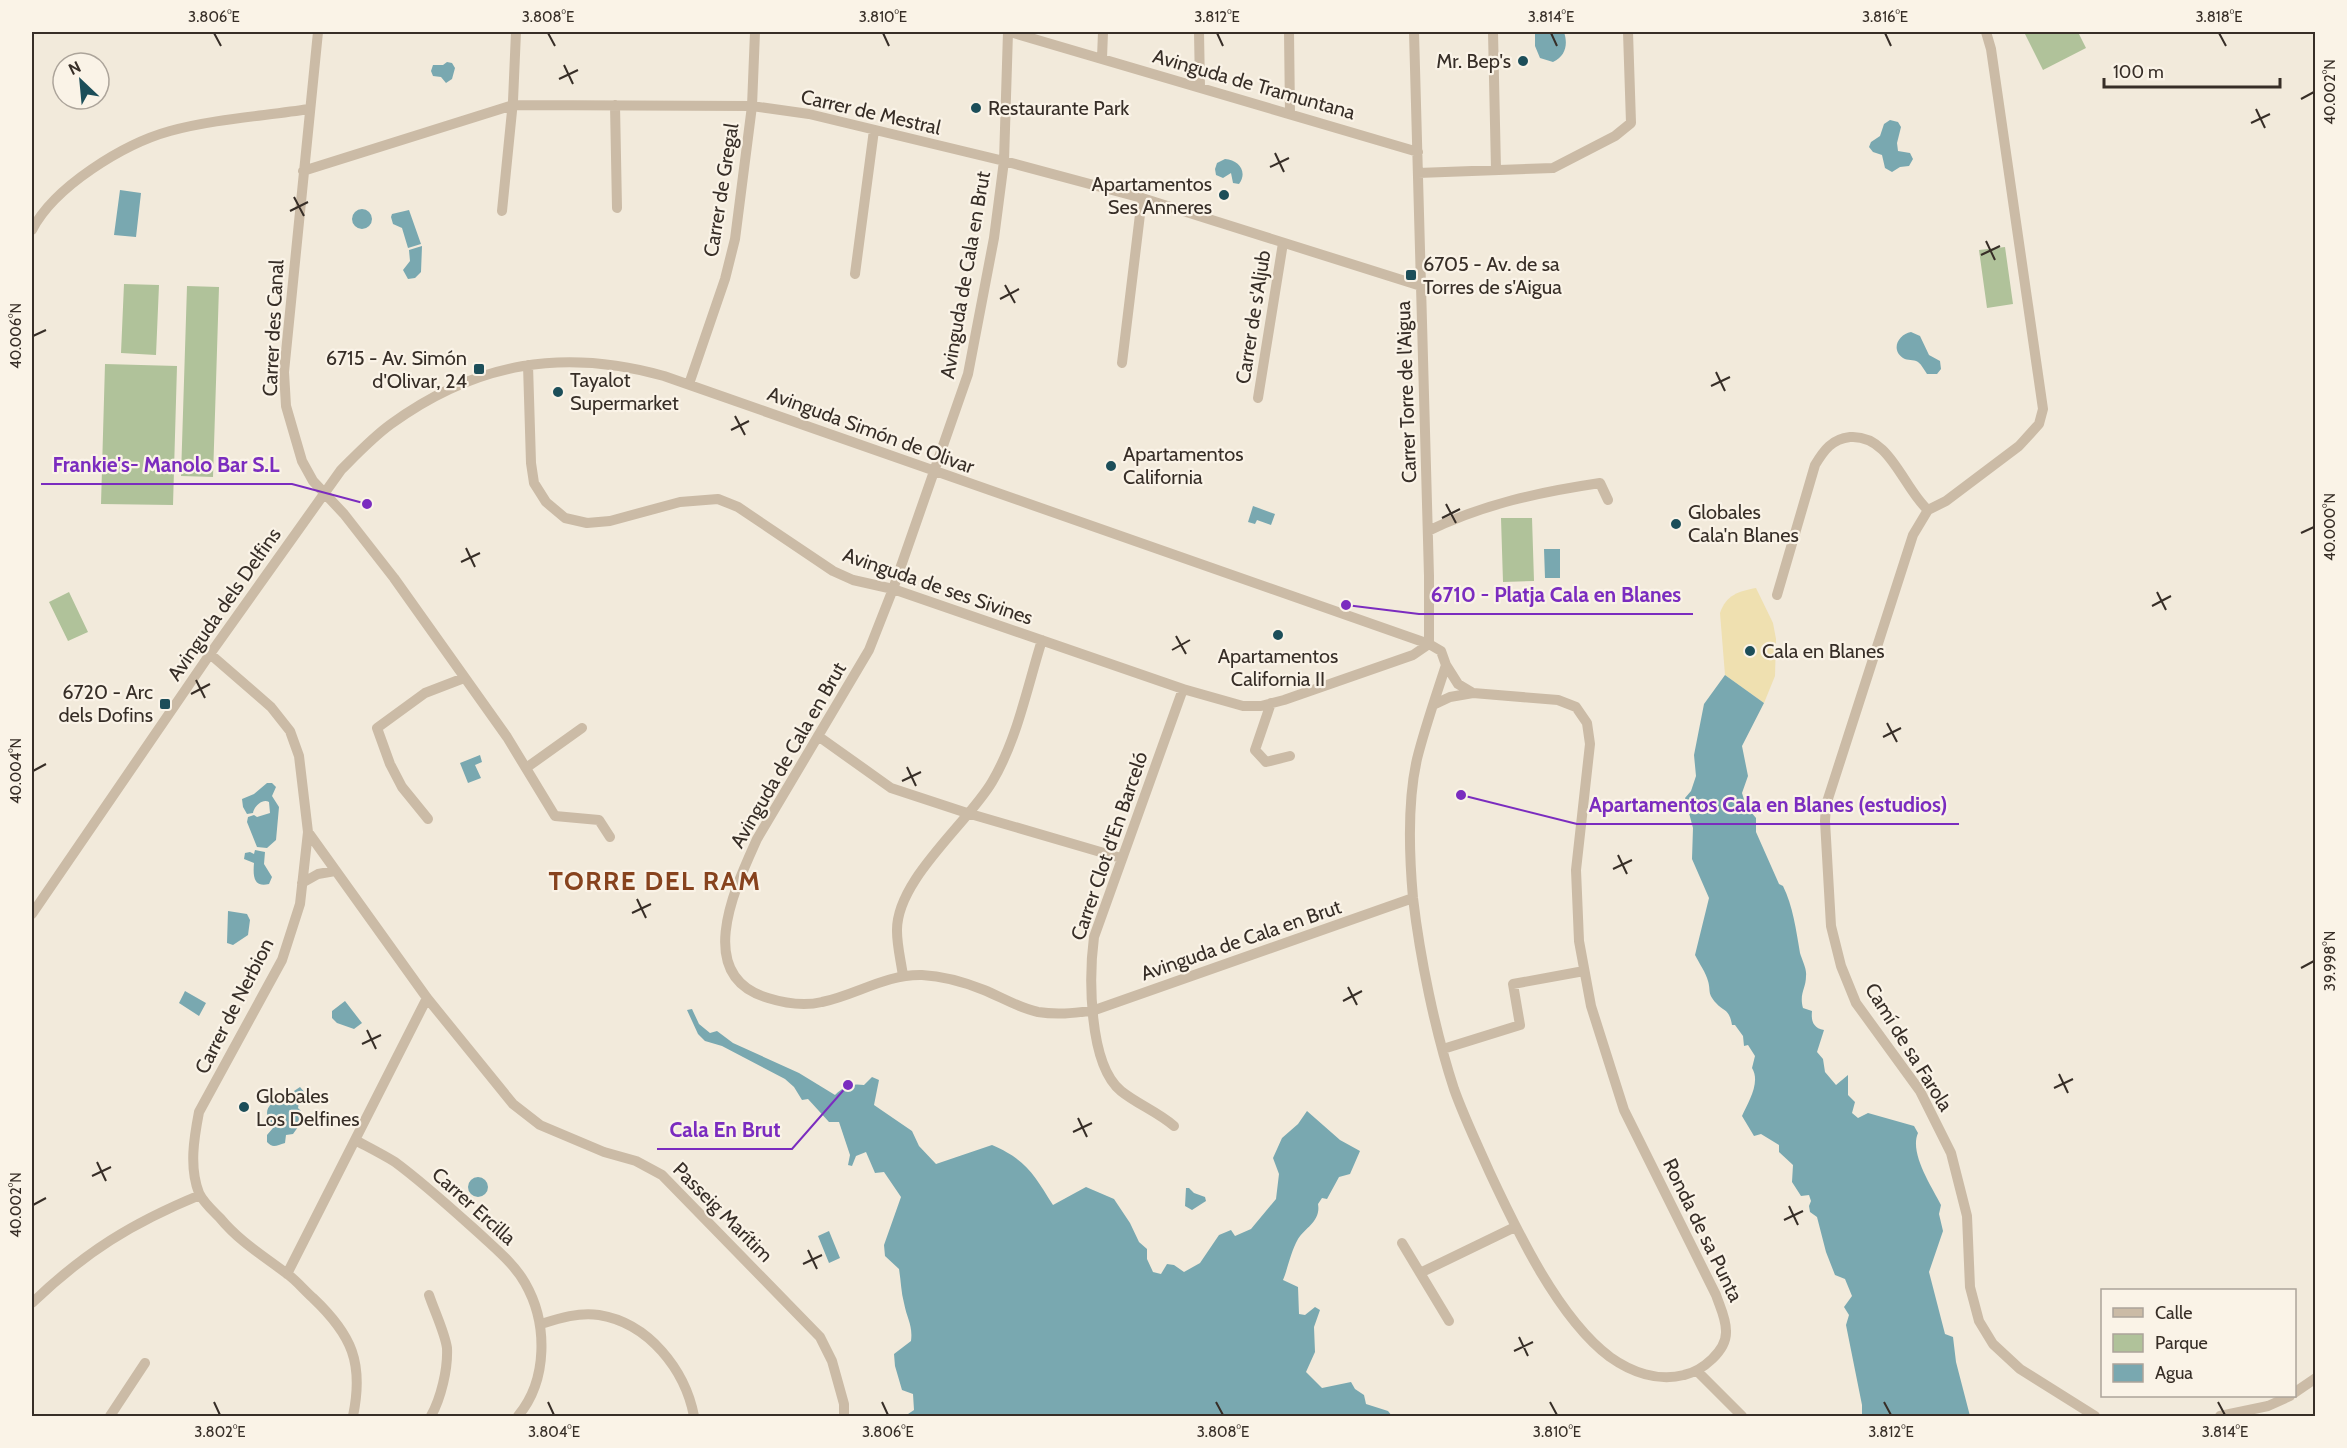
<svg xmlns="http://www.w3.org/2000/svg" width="2347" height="1448" font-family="Cabin,sans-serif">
<rect width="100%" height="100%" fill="#f2eadb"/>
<path fill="#b0c29a" d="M2024,32H2078L2086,48L2043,70Z
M2005,247L2013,304L1987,308L1979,250Z
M124,284L159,285L156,355L121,353Z
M187,286L219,287L213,477L181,476Z
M105,364L177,366L173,505L101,504Z
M1501,518H1532L1534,581L1503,582Z
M69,592L88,632L68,641L49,602Z"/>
<path fill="#efe0b0" d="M1756,588L1773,623L1776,639L1775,676L1764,703L1725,675L1720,613C1726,595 1739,591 1756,588Z"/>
<path fill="#79a8b0" d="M1535,32H1564C1568,44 1566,56 1553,62L1540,58L1535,46Z
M447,62L452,63L455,68L452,79L446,83L441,77L433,76L431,71L433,65H443Z
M1890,120L1898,122L1901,127L1897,143L1898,151L1910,153L1913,159L1909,166L1900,167L1892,172L1885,168L1882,155L1873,152L1869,147L1871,142L1880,136L1884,124Z
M1225,159C1239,160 1248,172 1239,184L1233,183L1231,173L1223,178L1216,175L1215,169L1217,163Z
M120,190L141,193L136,237L114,235Z
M352 219a10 10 0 1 1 20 0a10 10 0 1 1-20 0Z
M409,210L421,244L408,248L402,228L393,224L391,217L392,214Z
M422,246L421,272L415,278L408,279L403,270L410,261L409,250Z
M1911,332L1920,336L1929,355L1940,361L1941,369L1937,374H1927C1924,370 1922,365 1918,362C1913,359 1908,361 1903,358C1890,349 1899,334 1911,332Z
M1253,506L1275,514L1271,525L1257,520L1255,524L1248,522Z
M1544,549H1560V578H1545Z
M1725,675L1764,703L1742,746L1748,776L1742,793L1746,806L1756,818V832L1779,884L1783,886C1793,906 1796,930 1800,953C1802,960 1807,969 1806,976C1806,989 1799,993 1803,1008L1812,1011C1811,1021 1813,1028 1824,1030L1817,1052L1823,1059L1825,1072L1836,1085L1848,1075V1095L1855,1102L1852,1113L1858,1118L1868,1113L1914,1126L1918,1133C1909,1153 1932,1187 1941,1205L1939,1214L1943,1231L1929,1272L1945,1334L1953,1337L1956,1362L1970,1416H1862V1405L1846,1325L1849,1315L1844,1307L1852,1296L1845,1279L1835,1275L1826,1252L1817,1217L1810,1212L1809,1206L1811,1201L1809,1195L1801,1196L1792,1182L1793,1165L1779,1152V1145L1761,1134L1754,1136L1742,1116C1748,1103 1761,1082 1752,1068L1755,1056L1748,1045L1744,1046L1743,1036L1735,1025H1732C1729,1008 1724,1012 1716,1003C1707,993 1711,991 1708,981C1706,973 1699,963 1695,955L1709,898L1692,859L1693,828L1685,798L1691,791L1696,776L1694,755L1704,704Z
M480,755L482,762L475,765L481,778L468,783L460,763Z
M267,783H272L276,787L272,796L279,807L276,840L267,848L257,847L247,822L248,817L254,815L257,817L270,813L269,802C263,798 254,806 253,813L247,814L243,807L242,799L254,794Z
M255,850L265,852L264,864L272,877L269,884C253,888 253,875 254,863L244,859L245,853L250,852L254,854Z
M228,911L247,914L250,920L248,935L233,945L227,943Z
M185,991L206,1003L199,1016L179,1003Z
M345,1001L362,1023L354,1029L337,1023L332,1018V1011Z
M692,1009L699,1024L710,1033L717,1031L733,1043L799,1073L835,1095C844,1086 851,1083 864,1085L872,1077L879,1080L874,1105L912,1131L919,1146L936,1164L992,1145C1027,1160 1034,1175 1053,1205L1086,1187L1114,1199L1130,1223L1139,1242L1147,1249V1259L1153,1272L1161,1274L1167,1264L1174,1265L1184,1272L1200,1263L1219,1235L1231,1230L1235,1236L1251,1229L1276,1199L1279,1174L1273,1158L1282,1138L1298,1124L1307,1111L1340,1140L1360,1151L1350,1174L1339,1177L1327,1199L1322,1198L1318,1204C1321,1221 1306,1227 1298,1239C1291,1251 1288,1268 1283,1280L1298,1287L1299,1314L1305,1315L1315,1307L1320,1310L1314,1327L1315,1352L1306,1372L1322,1388L1351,1382L1355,1389L1364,1395L1366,1404L1388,1411L1392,1416H905L914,1410L913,1394L902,1390L895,1366L894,1354L911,1341C913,1325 907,1319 904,1303C901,1292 901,1281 899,1269L885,1256L884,1245L901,1197L884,1172L875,1173L866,1152L856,1156L852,1166L848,1165L850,1155L839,1122H829L808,1099L802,1100L794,1087L785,1079L722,1046L705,1041L698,1034L687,1010Z
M300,1087L306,1094L304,1100L299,1103L298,1108L301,1111L298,1127L293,1134L286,1135L285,1143C277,1145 273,1149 267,1142V1135L273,1128C268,1118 263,1112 272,1103L282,1104L293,1101L294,1091Z
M468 1187a10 10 0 1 1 20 0a10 10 0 1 1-20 0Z
M1186,1188H1189L1194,1193L1205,1197L1206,1201L1192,1210L1185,1206Z
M829,1231L840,1258L829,1263L818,1236Z"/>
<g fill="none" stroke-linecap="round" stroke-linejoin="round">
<path stroke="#cbbba6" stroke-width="10" d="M318,32L284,372L286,406L302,461L313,481L344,514L394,578L507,737L555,816L599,820L610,837
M1008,32L1004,161L994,238L968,374L893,589L869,650L757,839C736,886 692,976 768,998C784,1003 805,1006 822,1002C856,995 886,974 922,975C943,976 964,982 984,990C1001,997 1019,1008 1038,1012C1057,1015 1074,1013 1092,1011L1413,898
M1010,32L1418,152
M1199,32L1200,87
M1289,32L1290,114
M1414,32L1429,576V644
M1493,32L1496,170
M1102,58L1103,32
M615,105L617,208
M303,171L513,105L752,106L809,114L1004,161L1142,198L1421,286
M1418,173L1553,168L1615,136L1631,123L1628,32
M502,211L513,101L516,32
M32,230C54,187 123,144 170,131C214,119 264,116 309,109
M855,274L874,130
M1122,363L1142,198
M528,365L531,463L534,483L546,502L565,518L587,523L610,521L680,502L718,499L738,507L833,571L853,580L893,589L1183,689L1243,706H1261L1284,700L1413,655L1429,644
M689,384L725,279L735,239L752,106L755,32
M1258,398L1283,243
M1928,510L1913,535L1826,805L1825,821L1831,926L1841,966L1856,1003L1920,1091L1951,1153L1967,1216L1970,1287L1979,1321L1993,1344L2020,1369L2095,1416
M1928,510L1946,501L2019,446L2039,424L2043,409L1991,49L1986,32
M1428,531C1483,504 1540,492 1600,483L1608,500
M1777,595L1815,465C1824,450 1832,439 1850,437C1890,434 1903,488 1928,510
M210,654L271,707L290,731L299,756L308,832L300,904L282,960L199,1112C194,1138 189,1167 199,1193C203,1202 213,1211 220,1218C239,1241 262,1255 286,1273C296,1280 304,1290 313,1298C352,1335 364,1363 353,1416
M1271,703L1255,750L1266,762L1290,756
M1433,705L1450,697L1473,693
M818,736L891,788L967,813L1121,858
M526,768L582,728
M428,819L402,787L390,764L377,728L425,693L464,678
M308,832L427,998L513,1104L540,1125L604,1152L636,1161L662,1175L820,1337L832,1361L844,1404V1416
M302,883L318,874L335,871
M32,914L210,654L341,470C357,454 373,437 391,424C476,362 564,348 664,376L1429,644L1441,651L1446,665L1458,684L1473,693L1558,700L1576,707L1587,723L1590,744L1576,870L1579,941L1591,1006L1624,1110L1716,1295C1720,1307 1726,1318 1726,1331C1727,1351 1702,1371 1684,1375C1658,1382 1631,1372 1610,1357C1558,1318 1516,1229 1489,1171C1477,1144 1464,1117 1454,1089C1435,1031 1420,958 1413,898C1409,853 1407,803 1417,759C1425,727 1436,696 1446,665
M903,976C901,961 897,946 897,931C896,880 968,823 992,782C1017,740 1027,688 1042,640
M1443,1049L1520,1025L1513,984L1584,971
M1174,1126C1158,1112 1137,1104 1121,1091C1088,1064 1089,975 1094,937L1183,689
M355,1140C368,1147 382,1154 395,1162C426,1185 453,1210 482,1236C497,1250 515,1265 525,1283C548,1323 548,1380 518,1416
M1402,1243L1449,1321
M1420,1273L1515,1227
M287,1274L427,998
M429,1295C434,1310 445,1333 447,1348C448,1369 441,1398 431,1416
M32,1303C85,1252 132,1223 200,1195
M541,1324C560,1318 579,1312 599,1315C649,1323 685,1370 694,1416
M1697,1371L1742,1416
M2294,1393L2316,1378
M110,1416L145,1363
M2220,1416L2268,1406L2290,1396"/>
</g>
<path fill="none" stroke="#372e27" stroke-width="2" d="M214,33L221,46M548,33L555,46M883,33L889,46M1217,33L1223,46M1551,33L1557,46M1885,33L1891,46M2219,33L2226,46M564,65L573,84M559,79L578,70M2301,99L2314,92M2256,109L2265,128M2251,123L2270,114M1275,153L1284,172M1270,167L1289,158M294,197L304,216M290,211L308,202M1986,241L1995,260M1981,255L2000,246M1005,285L1015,303M1000,299L1019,289M33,336L46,330M1716,372L1725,391M1711,386L1730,377M735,416L745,435M731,430L749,421M1446,504L1456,523M1442,518L1460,509M2301,533L2314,527M466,548L475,567M461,562L480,553M2157,592L2166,610M2152,606L2171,596M1176,636L1186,654M1172,650L1190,640M196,680L205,698M191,694L210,684M1887,723L1897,742M1883,737L1901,728M907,767L916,786M33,771L46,764M902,781L921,772M1618,855L1627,874M1613,869L1632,860M637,899L646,918M632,913L651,904M2301,968L2314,961M1348,987L1357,1005M1343,1001L1362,991M367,1030L376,1049M362,1044L381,1035M2059,1074L2068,1093M2054,1088L2073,1079M1078,1118L1087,1137M1073,1132L1092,1123M97,1162L106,1181M92,1176L111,1167M33,1205L46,1198M1789,1206L1798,1225M1784,1220L1803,1211M808,1250L817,1269M803,1264L822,1255M1519,1337L1528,1356M1514,1351L1533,1342M214,1402L220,1415M548,1402L554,1415M882,1402L888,1415M1216,1402L1223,1415M1550,1402L1557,1415M1884,1402L1891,1415M2218,1402L2225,1415"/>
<g fill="#1c4e59" stroke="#faf3e7" stroke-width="2">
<circle cx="1523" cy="61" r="6"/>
<circle cx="976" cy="108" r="6"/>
<circle cx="1224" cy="195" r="6"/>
<rect x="1405" y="269" width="12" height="12" rx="3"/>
<rect x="473" y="363" width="12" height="12" rx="3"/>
<circle cx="558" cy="392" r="6"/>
<circle cx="1111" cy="466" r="6"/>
<circle cx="1676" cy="524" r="6"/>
<circle cx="1278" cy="635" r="6"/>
<circle cx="1750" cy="651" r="6"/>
<rect x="159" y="698" width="12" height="12" rx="3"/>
<circle cx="244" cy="1107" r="6"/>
</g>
<g text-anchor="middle" stroke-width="4.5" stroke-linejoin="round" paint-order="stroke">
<g font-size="20" fill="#372e27" stroke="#faf3e7" text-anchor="start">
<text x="1511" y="68" text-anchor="end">Mr. Bep's</text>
<text x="988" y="115">Restaurante Park</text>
<text x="1212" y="191" text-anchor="end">Apartamentos<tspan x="1212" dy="23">Ses Anneres</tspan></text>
<text x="1423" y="271">6705 - Av. de sa<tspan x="1423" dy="23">Torres de s'Aigua</tspan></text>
<text x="467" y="365" text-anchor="end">6715 - Av. Simón<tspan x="467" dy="23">d'Olivar, 24</tspan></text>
<text x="570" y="387">Tayalot<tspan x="570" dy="23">Supermarket</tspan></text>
<text x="1123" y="461">Apartamentos<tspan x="1123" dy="23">California</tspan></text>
<text x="1688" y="519">Globales<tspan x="1688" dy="23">Cala'n Blanes</tspan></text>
<text x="1762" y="658">Cala en Blanes</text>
<text x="1278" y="663" text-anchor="middle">Apartamentos<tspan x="1278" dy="23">California II</tspan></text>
<text x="153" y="699" text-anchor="end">6720 - Arc<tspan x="153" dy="23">dels Dofins</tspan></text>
<text x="256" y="1103">Globales<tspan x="256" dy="23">Los Delfines</tspan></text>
</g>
<g font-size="20" fill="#372e27" stroke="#faf3e7">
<text transform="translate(1254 84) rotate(16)" y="7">Avinguda de Tramuntana</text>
<text transform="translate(871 112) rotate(13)" y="7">Carrer de Mestral</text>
<text transform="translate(721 190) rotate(-81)" y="7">Carrer de Gregal</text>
<text transform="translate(965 275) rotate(-80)" y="7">Avinguda de Cala en Brut</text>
<text transform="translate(1253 317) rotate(-81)" y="7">Carrer de s'Aljub</text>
<text transform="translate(273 328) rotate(-87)" y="7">Carrer des Canal</text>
<text transform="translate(1406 392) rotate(-92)" y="7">Carrer Torre de l'Aigua</text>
<text transform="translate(871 430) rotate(20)" y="7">Avinguda Simón de Olivar</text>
<text transform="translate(938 586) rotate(19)" y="7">Avinguda de ses Sivines</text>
<text transform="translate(224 604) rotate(-55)" y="7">Avinguda dels Delfins</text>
<text transform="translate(788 755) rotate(-60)" y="7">Avinguda de Cala en Brut</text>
<text transform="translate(1109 846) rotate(-71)" y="7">Carrer Clot d'En Barceló</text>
<text transform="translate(1241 940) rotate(-19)" y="7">Avinguda de Cala en Brut</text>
<text transform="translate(234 1006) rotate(-63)" y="7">Carrer de Nerbion</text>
<text transform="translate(1909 1047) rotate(58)" y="7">Camí de sa Farola</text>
<text transform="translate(474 1206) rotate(42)" y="7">Carrer Ercilla</text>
<text transform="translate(723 1212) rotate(45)" y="7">Passeig Marítim</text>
<text transform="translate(1703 1230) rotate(64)" y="7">Ronda de sa Punta</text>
</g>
<g font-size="26" font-weight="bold" letter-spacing="1.5" fill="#87431e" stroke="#faf3e7">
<text x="655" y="890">TORRE DEL RAM</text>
</g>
</g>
<path fill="none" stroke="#7b2cbf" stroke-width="2" d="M367 504L292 484H41M1346 605L1419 614H1693M1461 795L1577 824H1959M848 1085L792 1149H657"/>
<g fill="#7b2cbf" stroke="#faf3e7" stroke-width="2">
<circle cx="367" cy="504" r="6"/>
<circle cx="1346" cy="605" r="6"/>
<circle cx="1461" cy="795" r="6"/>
<circle cx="848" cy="1085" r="6"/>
</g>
<g font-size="21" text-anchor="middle" font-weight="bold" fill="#7b2cbf" stroke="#faf3e7" stroke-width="4.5" stroke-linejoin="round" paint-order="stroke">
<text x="166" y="472">Frankie's- Manolo Bar S.L</text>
<text x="1556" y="602">6710 - Platja Cala en Blanes</text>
<text x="1768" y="812">Apartamentos Cala en Blanes (estudios)</text>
<text x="725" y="1137">Cala En Brut</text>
</g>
<rect width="2347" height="1448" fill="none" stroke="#faf3e7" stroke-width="66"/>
<rect x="2101" y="1289" width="195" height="108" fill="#faf3e7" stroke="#aca49a" stroke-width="1.5"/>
<rect x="2113" y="1308" width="30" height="9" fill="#cbbba6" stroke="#aca49a" stroke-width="1.5"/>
<text x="2155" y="1319" font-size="18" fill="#372e27">Calle</text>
<rect x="2113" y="1334" width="30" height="18" fill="#b0c29a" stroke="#aca49a" stroke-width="1.5"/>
<text x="2155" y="1349" font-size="18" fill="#372e27">Parque</text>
<rect x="2113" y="1364" width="30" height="18" fill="#79a8b0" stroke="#aca49a" stroke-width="1.5"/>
<text x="2155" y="1379" font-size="18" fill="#372e27">Agua</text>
<g transform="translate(81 81) rotate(334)"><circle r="28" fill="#faf3e7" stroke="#aca49a" stroke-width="1.5"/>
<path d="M0-4.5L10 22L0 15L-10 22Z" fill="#1c4e59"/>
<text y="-9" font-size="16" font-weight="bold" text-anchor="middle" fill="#372e27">N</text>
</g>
<path d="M2104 78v9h176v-9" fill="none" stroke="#372e27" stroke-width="3"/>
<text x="2113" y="78" font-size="18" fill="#372e27" stroke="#faf3e7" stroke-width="4.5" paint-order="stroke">100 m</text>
<rect x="33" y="33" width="2281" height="1382" fill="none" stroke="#372e27" stroke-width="2"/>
<g font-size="15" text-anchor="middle" fill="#372e27">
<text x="214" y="22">3.806°E</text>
<text x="548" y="22">3.808°E</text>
<text x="883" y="22">3.810°E</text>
<text x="1217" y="22">3.812°E</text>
<text x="1551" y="22">3.814°E</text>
<text x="1885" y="22">3.816°E</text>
<text x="2219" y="22">3.818°E</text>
<text transform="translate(2330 92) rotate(-90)" y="5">40.002°N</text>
<text transform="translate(16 336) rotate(-90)" y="5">40.006°N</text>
<text transform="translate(2330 527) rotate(-90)" y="5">40.000°N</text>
<text transform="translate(16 771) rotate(-90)" y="5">40.004°N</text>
<text transform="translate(2330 961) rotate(-90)" y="5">39.998°N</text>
<text transform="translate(16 1205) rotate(-90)" y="5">40.002°N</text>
<text x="220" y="1437">3.802°E</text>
<text x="554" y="1437">3.804°E</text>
<text x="888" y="1437">3.806°E</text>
<text x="1223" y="1437">3.808°E</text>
<text x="1557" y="1437">3.810°E</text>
<text x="1891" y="1437">3.812°E</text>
<text x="2225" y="1437">3.814°E</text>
</g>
</svg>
